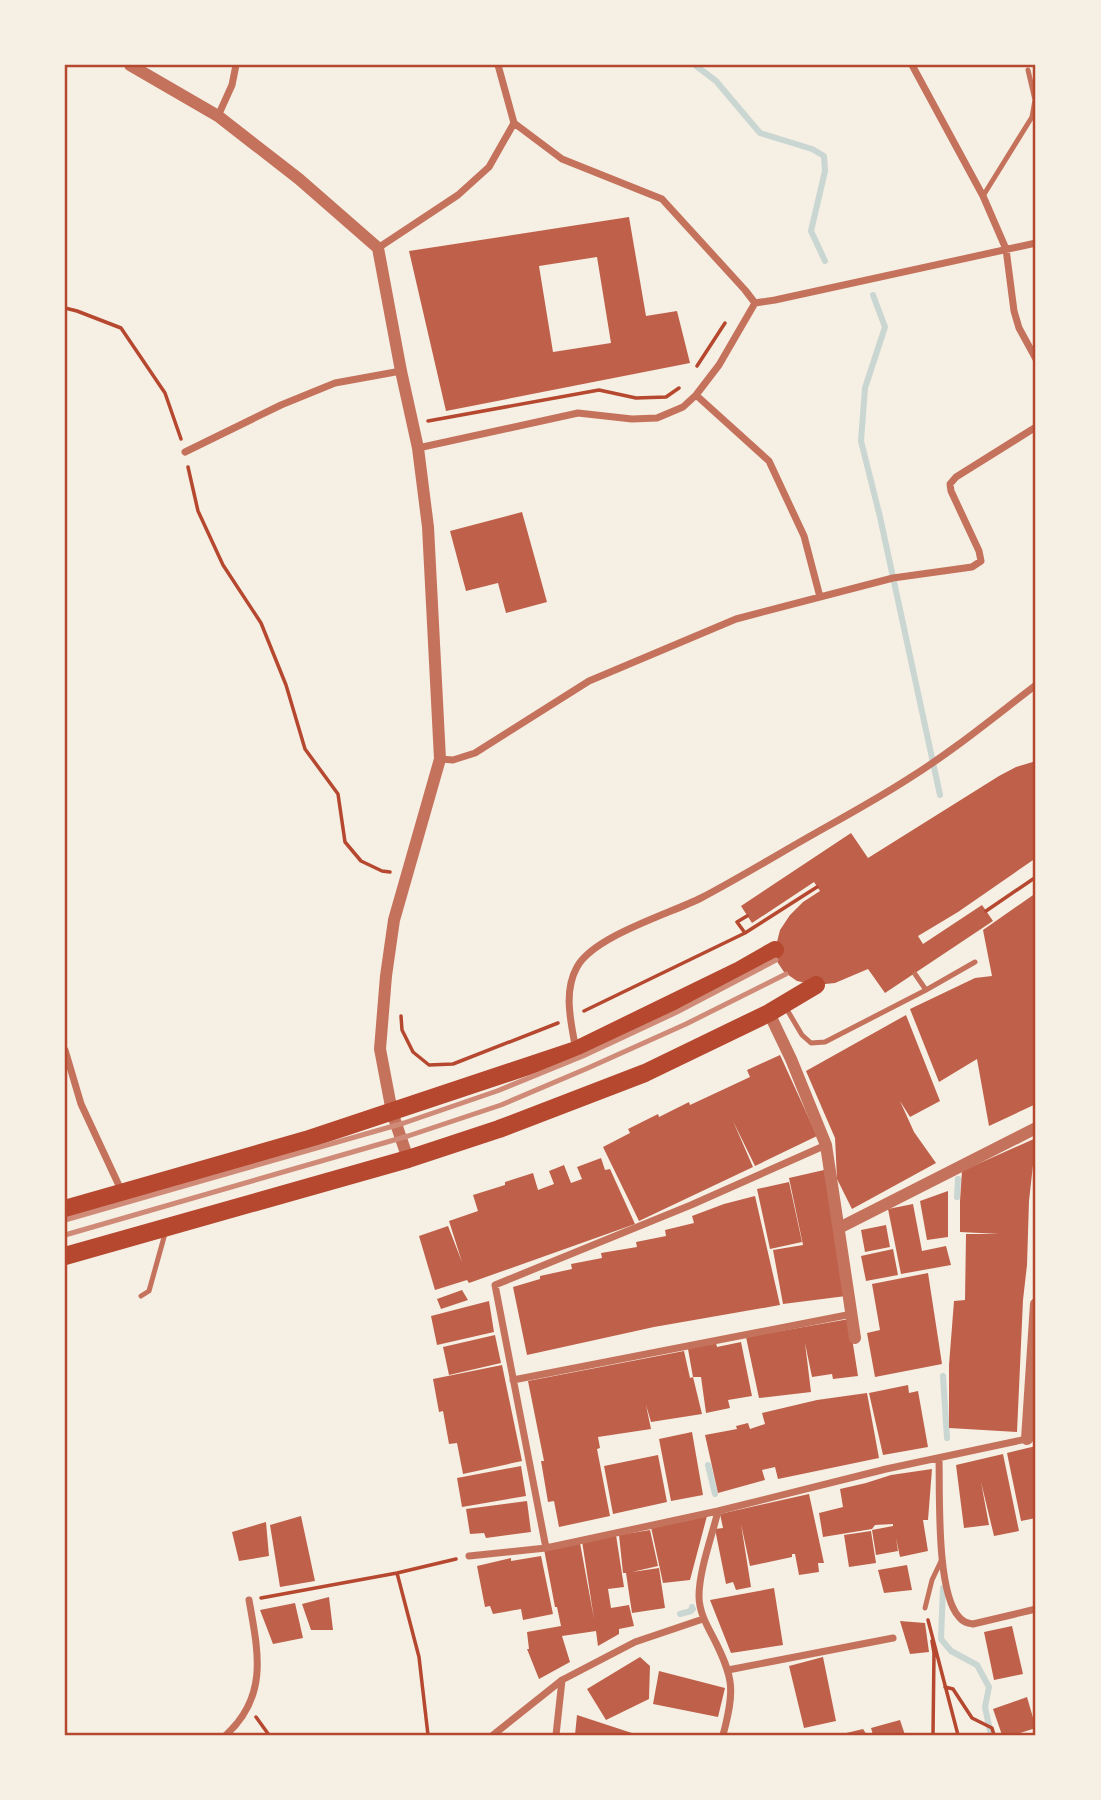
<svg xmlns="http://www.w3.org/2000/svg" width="1101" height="1800" font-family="Inter,sans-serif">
<rect width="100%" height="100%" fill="#f6efe4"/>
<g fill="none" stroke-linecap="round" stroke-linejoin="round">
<path stroke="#c9d6d2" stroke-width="6" d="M695,65L716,81L760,133L812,149L824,156L825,171L811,231L825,261
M873,295L885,327L865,388L861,441L880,517L940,795
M957,1197L958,1179
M943,1376L947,1438
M708,1465L715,1494
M943,1588L941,1639L951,1651L977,1665L989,1687L985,1707L991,1735
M680,1614L691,1611L692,1607L693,1609"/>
</g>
<path fill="#bf614a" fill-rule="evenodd" d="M629,217L646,316L677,311L690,363L446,411L409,251ZM597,257L611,343L553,352L539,266Z
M522,512L547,602L506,613L498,583L466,591L450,531Z
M1036,761V858L958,912L918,936L923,944L982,905L993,921L885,993L868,969L835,983L816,985L797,981L784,972L776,960L775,950L780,930L790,915L803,902L820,891L814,882L752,923L741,906L851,833L868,858L999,776L1016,767Z
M1036,893V1104L989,1126L977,1059L939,1082L910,1009L975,978L992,976L983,930Z
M906,1015L940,1101L910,1117L900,1101L914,1132L936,1163L852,1209L837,1179L835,1138L806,1071Z
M780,1055L817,1136L755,1166L733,1121L753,1167L639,1221L603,1147L630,1133L628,1129L658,1114L659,1117L689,1102L690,1105L750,1077L747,1070Z
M1036,1138L1029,1201L1027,1265L1023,1300L1017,1432L949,1428V1365L954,1301L965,1300L966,1234H999L960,1232V1201L962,1171Z
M601,1158L605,1170L610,1169L635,1224L500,1272L469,1283L467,1280L435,1290L419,1236L448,1226L462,1262L449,1221L478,1211L473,1195L505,1185V1182L533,1173L538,1190L554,1184L549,1171L564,1165L571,1183L582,1179L577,1167Z
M824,1170L846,1296L783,1304L773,1250L803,1245L789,1178Z
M789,1182L802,1242L770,1249L757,1189Z
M948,1191V1237L927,1240L920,1201Z
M755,1196L780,1305L654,1327L527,1355L513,1287L540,1279V1276L572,1269L571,1264L602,1258L601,1253L637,1247L636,1242L666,1236L665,1230L694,1223L692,1216L724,1204Z
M913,1204L922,1251L946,1246L951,1265L901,1274L888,1209Z
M886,1225L890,1247L865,1252L861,1230Z
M893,1249L898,1275L866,1281L861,1256Z
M928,1273L942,1364L875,1377L867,1333L880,1330L872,1284Z
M462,1290L468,1300L441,1309L437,1299Z
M489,1301L494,1332L437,1345L431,1316Z
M849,1319L858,1376L833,1379L832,1374L812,1377L805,1343L811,1392L759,1398L746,1337Z
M495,1335L501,1363L449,1375L443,1347Z
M741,1342L752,1396L728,1400L730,1408L706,1413L701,1377H693L702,1414L651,1422L646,1405L651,1429L598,1437L600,1448L597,1449L610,1516L559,1527L554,1501L548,1502L541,1461H544L528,1381L684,1351L690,1378L693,1377L688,1349L716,1343L717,1347Z
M502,1365L522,1461L463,1474L457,1443L449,1444L443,1411L439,1412L433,1379Z
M908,1385L909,1393L918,1391L928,1447L883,1455L869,1393Z
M867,1393L879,1458L778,1479L775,1467L762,1470L765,1480L718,1493L705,1435L737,1429L736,1426L748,1423L750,1429L765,1424L762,1413L817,1400Z
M692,1432L703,1495L671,1501L659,1439Z
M1036,1446V1518L1021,1521L1007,1453Z
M1003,1454L1019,1531L994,1536L981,1482L989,1525L964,1528L956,1465Z
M658,1455L667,1502L613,1514L604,1466Z
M521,1466L526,1496L462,1507L457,1478Z
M932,1469L928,1520H923L928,1551L900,1557L896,1538L898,1551L876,1555L872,1530L893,1526V1524L875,1525L872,1529L823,1537L819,1513L843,1507L840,1489L866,1483L891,1475Z
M809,1494L824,1563H818L819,1572L799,1575L795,1554H792V1557L750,1566L741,1524L751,1587L736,1590L733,1582L726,1584L715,1529L723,1528L720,1514Z
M527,1501L531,1532L486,1538L484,1533L470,1534L466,1509Z
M301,1516L315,1581L280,1587L270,1525Z
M707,1516L690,1580L663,1583L651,1527Z
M266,1522L269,1556L239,1561L232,1532Z
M650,1530L658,1566L632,1572L659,1568L665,1608L632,1613L626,1573H623L619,1535Z
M871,1531L876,1563L849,1567L844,1535Z
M616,1535L624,1587L608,1589L611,1608L629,1605L634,1626L619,1629V1634L598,1646L596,1631L562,1636L570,1662L539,1679L527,1649H529L527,1632L561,1626L557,1607H555L544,1549L580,1543L594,1619L582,1541Z
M541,1556L553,1614L523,1620L521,1609L493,1614L490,1606L485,1607L477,1566L511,1558V1561Z
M907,1565L912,1590L884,1593L878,1570Z
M774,1588L783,1645L731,1653L710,1600Z
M329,1597L333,1630H311L302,1604Z
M295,1603L303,1638L273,1644L260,1610Z
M900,1621L925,1623L929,1652L910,1654Z
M1012,1626L1023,1674L994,1680L984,1632Z
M640,1657L650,1666L649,1699L606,1720L587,1689Z
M823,1657L836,1721L804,1728L789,1666Z
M659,1671L725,1688L718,1717L653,1704Z
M1027,1697L1036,1728L1014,1735H1002L993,1709Z
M577,1715L638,1735H575Z
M900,1720L905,1735H873L871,1728Z
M863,1729L867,1735H842V1734Z"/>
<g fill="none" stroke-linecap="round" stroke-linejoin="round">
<path stroke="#b5482f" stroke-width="3.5" d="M65,308L77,311L121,328L165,393L181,439
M697,366L725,323
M428,421L599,390L636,398L666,397L679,388
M188,467L198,511L223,565L261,623L286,685L305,749L338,794L345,842L361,861L382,871L390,872
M986,911L1036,877
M745,933L737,922L747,916
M584,1011L745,933L817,887
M401,1016L402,1030L413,1052L429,1065L453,1064L558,1023
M397,1573L419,1657L428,1735
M261,1598L397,1573L456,1559
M928,1620L958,1735
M932,1641L934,1653L933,1735
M945,1687L953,1689L972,1718L992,1728L994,1735
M256,1717L269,1735"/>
<path stroke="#c5725c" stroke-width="5" d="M983,196L1032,117L1035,100L1028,70
M915,974L926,990
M786,1008L802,1035L811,1043L825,1042L926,990L975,962
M141,1296L149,1291L166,1230
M925,1608L932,1580L942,1559"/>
<path stroke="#c5725c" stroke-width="7" d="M498,65L514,123L562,159L662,199L745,290L755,303
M912,65L983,196L1006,249L1014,311L1019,328L1036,359
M218,116L232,85L236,65
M378,248L458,195L489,167L514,123
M755,303L775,300L1036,243
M696,395L769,461L804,536L820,597
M418,448L578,413L632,419L657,418L683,407L696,395L719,365L755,303
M185,452L281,405L335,383L401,371
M440,759L453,760L475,753L589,681L736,619L893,578L972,567L981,561L979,551L951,491L950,484L956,477L1036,427
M65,1050L81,1104L122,1192
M576,1050C571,1023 563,992 577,967C594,936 669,914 701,898C739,878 775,856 812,835C844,817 877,799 908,779C953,751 994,717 1036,685
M513,1380L852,1314
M939,1458C940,1494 936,1592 959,1617C963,1622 967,1623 973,1624L1036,1609
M718,1511C712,1536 699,1571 699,1596C699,1611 706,1624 713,1637C734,1678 735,1690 723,1735
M546,1548L495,1285L691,1205L826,1145
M469,1556L546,1548L718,1511L886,1469L1036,1437
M728,1670L893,1638
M226,1735C269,1696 258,1651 249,1600
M493,1735L562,1680L635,1642L703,1619
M556,1735L562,1680"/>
<path stroke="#c5725c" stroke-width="12" d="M130,65L218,116L299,179L378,248L401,371L418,448L428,527L440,759L394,920L386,976L380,1049L392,1112L408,1159
M769,1013L791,1059L826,1145L855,1338
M839,1228L1036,1128
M1027,1439L1036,1304"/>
<path stroke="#b5482f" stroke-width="18" d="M65,1209L306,1140L576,1050L740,970L775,950
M65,1256L408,1159L499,1129L645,1073L769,1013L816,985"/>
<path stroke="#cf8b77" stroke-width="5" d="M65,1220L404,1123L497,1091L583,1056L677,1012L776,960
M65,1235L408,1136L501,1105L588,1068L686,1024L786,974"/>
</g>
<rect width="1101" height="1800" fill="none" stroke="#f6efe4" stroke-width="133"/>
<rect x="66" y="66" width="968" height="1668" fill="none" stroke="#b5482f" stroke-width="2.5"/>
</svg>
